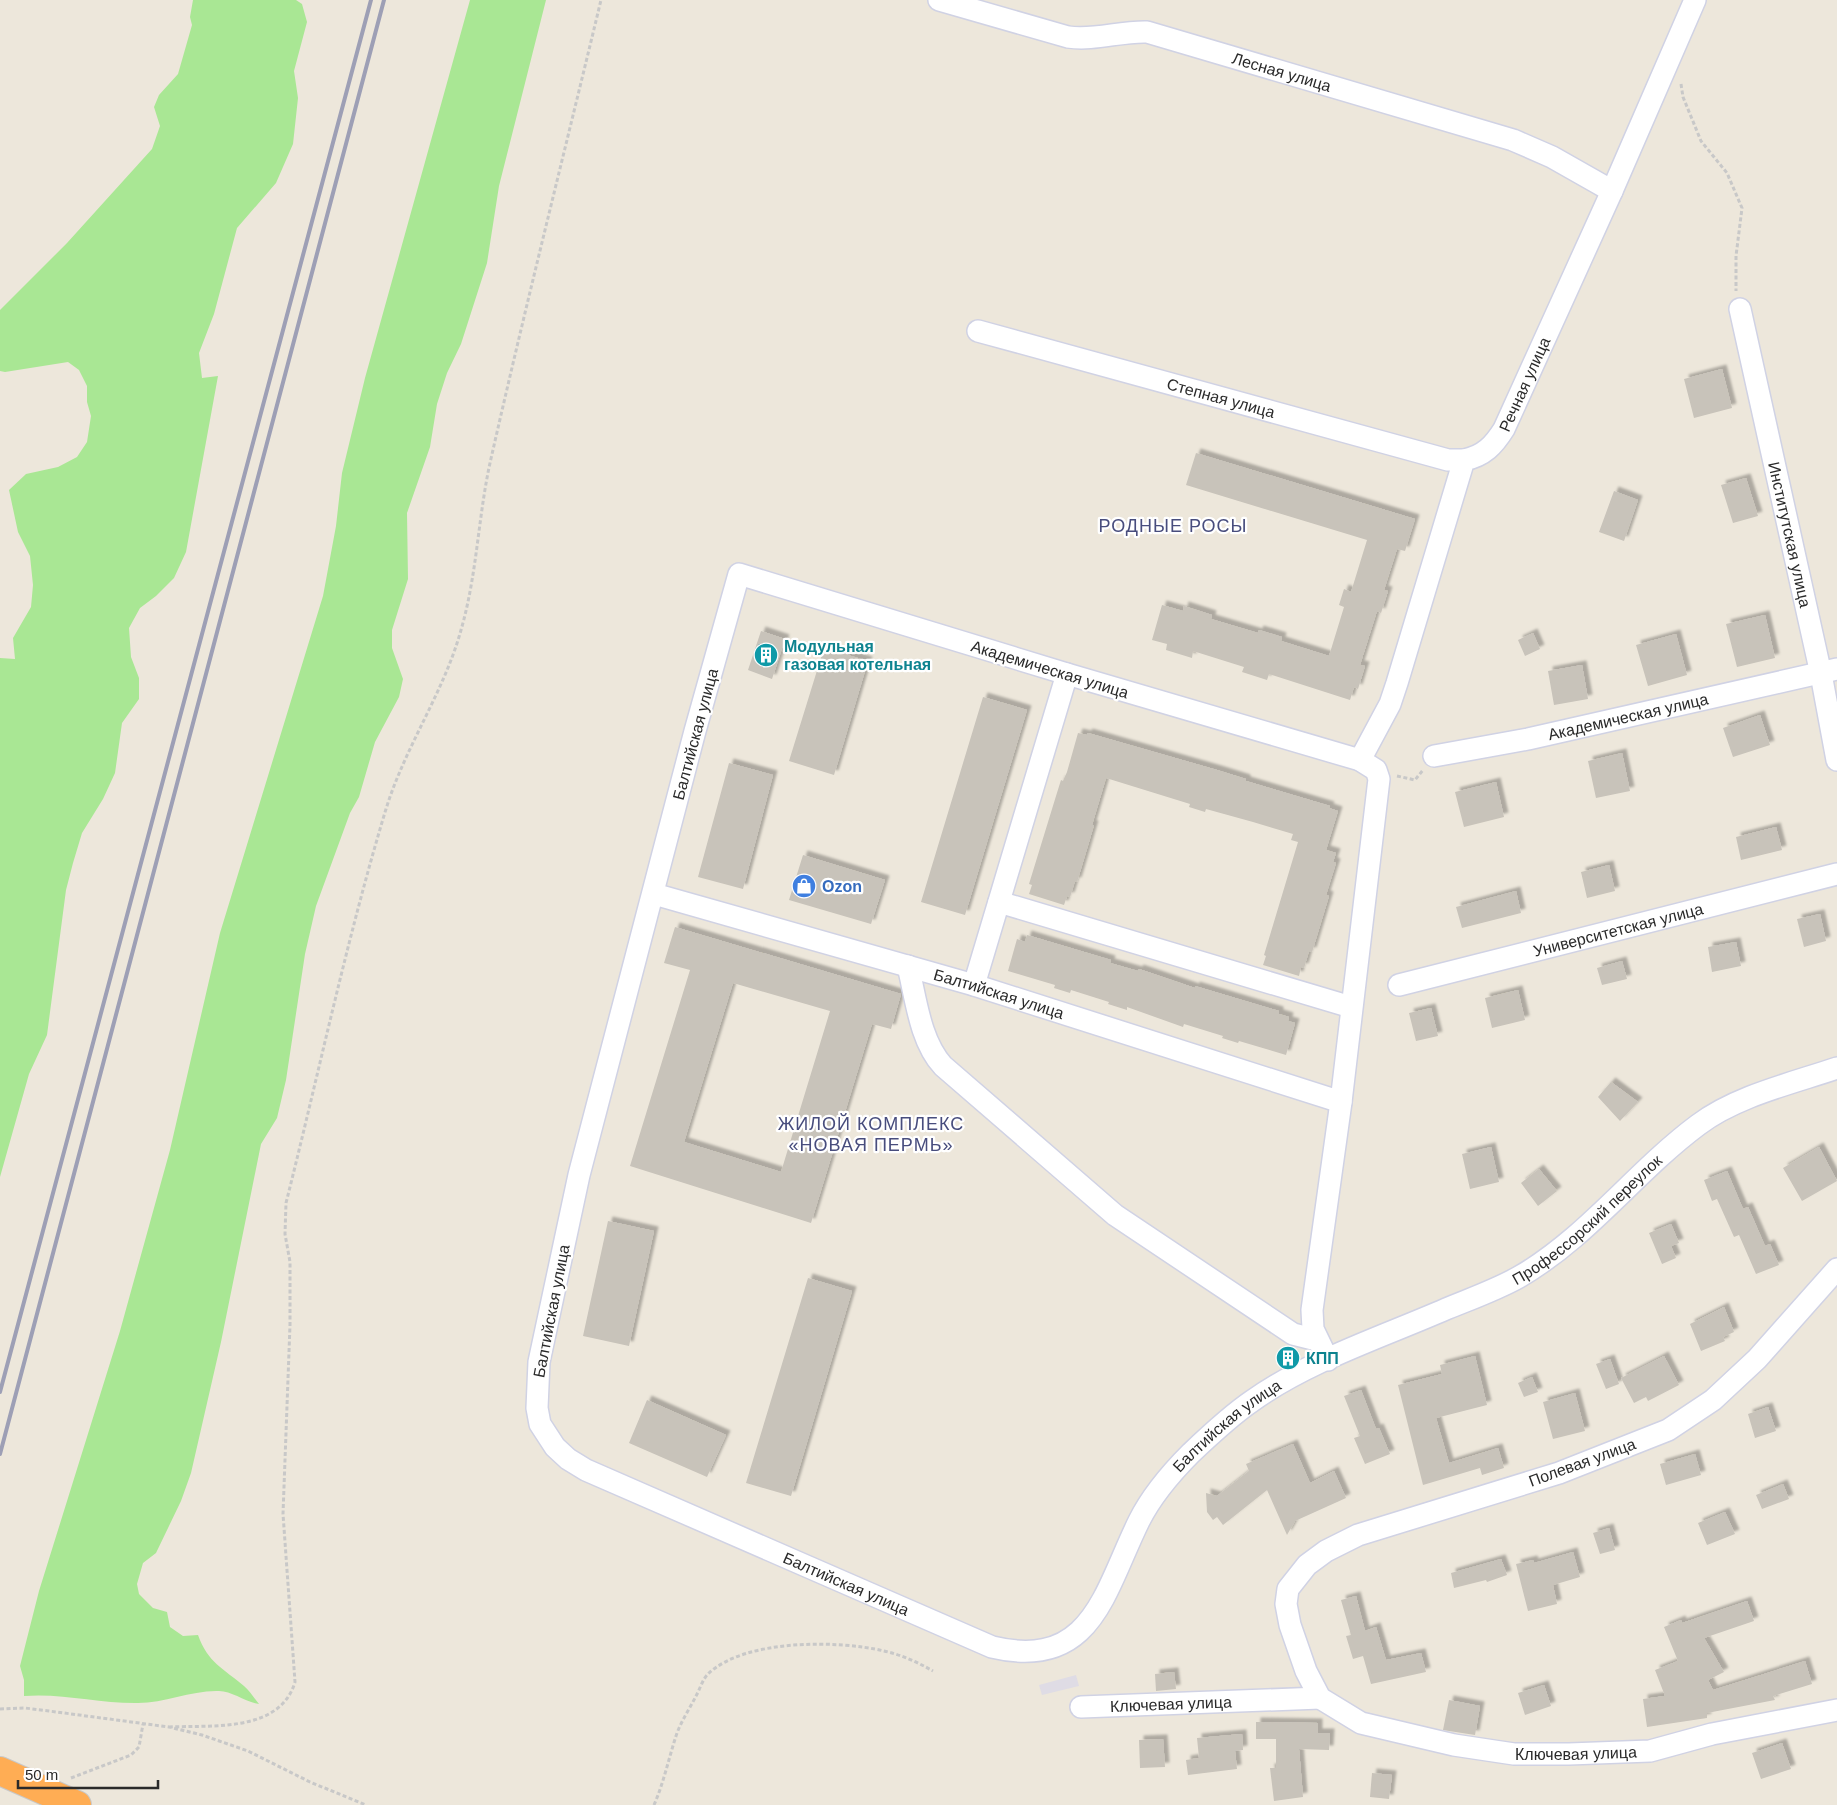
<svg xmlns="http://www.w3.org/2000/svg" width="1837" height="1805" font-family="Helvetica,sans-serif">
<defs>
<filter id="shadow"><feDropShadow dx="4.5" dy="-4.5" stdDeviation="1" flood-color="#0004"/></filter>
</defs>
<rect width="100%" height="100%" fill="#ede7db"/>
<path fill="#dfdce5" d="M1076,1675L1079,1686L1042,1695L1039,1685Z"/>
<path fill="#a9e794" d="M193,0H296L302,4L307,22L294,71L298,98L293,144L276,183L237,228L214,314L199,353L202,378L218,376L186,552L174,578L156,596L140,608L129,628L131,657L139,678V699L122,723L115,773L103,799L82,833L73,863L66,890L47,1035L29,1074L0,1177V658L15,659L13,638L31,607L33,585L30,556L18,532L9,490L26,474L58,467L77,457L87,442L91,416L87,402V386L79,370L68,362L5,372L0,371V310L67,243L152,149L160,126L154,107L159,95L178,74L192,25L190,17Z
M470,0H546L499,186L487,263L461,344L447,373L437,404L430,447L407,513L408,579L392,630V648L403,679L399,697L375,742L359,797L350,813L316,906L305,954L286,1080L277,1118L261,1144L221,1342L191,1473L181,1501L156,1553L143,1563L137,1584L139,1594L153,1608L167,1612L170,1627L183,1636L198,1635C208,1663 223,1668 244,1686C250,1691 254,1698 259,1704C245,1702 232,1691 219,1691C191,1690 163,1704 135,1703C98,1703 61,1693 24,1696V1680L20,1666L39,1591L120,1331L170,1150L220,933L323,596L336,526L342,473L365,378Z"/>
<path fill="#c8c3ba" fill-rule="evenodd" filter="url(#shadow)" d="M1722,369L1732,408L1694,418L1684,379Z
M1196,453L1415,519L1405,551L1397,549L1384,590L1388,591L1381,613L1377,611L1360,665L1365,666L1358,689L1354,687L1350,700L1269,674L1267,680L1242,672L1244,667L1193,651L1192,658L1166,650L1167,644L1152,640L1162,605L1183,611L1184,606L1212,615L1211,619L1258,633L1259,630L1282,637L1281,641L1329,656L1344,607L1339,605L1344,589L1351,592L1367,540L1186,485Z
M1746,478L1758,516L1733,523L1721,485Z
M1614,491L1638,500L1624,541L1599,532Z
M1765,615L1775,658L1737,667L1726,624Z
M761,631L785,639L772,679L748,670Z
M1533,633L1540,649L1525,656L1518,640Z
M1676,634L1687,675L1648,686L1636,645Z
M824,648L868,661L834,775L789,761Z
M1582,665L1588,699L1554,705L1548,671Z
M983,697L1027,710L965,915L921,902Z
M1760,715L1770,745L1733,757L1723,728Z
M1078,733L1087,735L1088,733L1217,770L1246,779V781L1330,806L1329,808L1338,811L1326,850L1336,853L1333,862L1336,863L1326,895L1329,896L1312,952L1309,951L1304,968L1301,967L1299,976L1263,965L1266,956L1264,955L1298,842L1291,840L1293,834L1253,822L1206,809L1205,812L1189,807L1190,804L1106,778L1092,825H1094L1089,842L1077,882L1075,881L1070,897L1067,896L1064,905L1029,894L1032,885L1029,884L1056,796L1061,780L1063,781L1067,772Z
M1622,753L1630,791L1596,798L1588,761Z
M729,763L773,775L743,889L698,877Z
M1496,782L1504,817L1464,827L1455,792Z
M1776,827L1782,850L1741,860L1736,837Z
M803,855L885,880L871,924L789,900Z
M1609,865L1615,891L1587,898L1581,872Z
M1516,891L1521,913L1462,928L1456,907Z
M1820,914L1826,941L1804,947L1797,919Z
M675,927L901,994L891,1029L872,1024L811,1223L630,1166L690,970L664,963ZM733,983L830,1011L781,1172L684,1142Z
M1027,935L1111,960L1110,963L1138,971L1139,969L1195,988V986L1279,1011V1014L1289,1017L1288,1021L1295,1023L1286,1055L1239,1041L1238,1043L1222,1038L1223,1036L1184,1024L1183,1027L1127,1007V1010L1108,1004L1109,1002L1071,990L1070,993L1054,988L1055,985L1008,971L1017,939L1025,942Z
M1736,942L1741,966L1712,972L1708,947Z
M1622,961L1627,979L1602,985L1597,968Z
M1518,990L1525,1020L1492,1028L1485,998Z
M1431,1008L1438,1036L1416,1041L1409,1013Z
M1611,1082L1638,1102L1620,1121L1598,1097Z
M1491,1147L1499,1182L1470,1189L1462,1154Z
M1819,1147L1837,1181L1802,1201L1783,1168Z
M1539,1169L1557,1191L1538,1206L1521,1183Z
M1727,1171L1743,1209L1748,1207L1765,1246L1770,1244L1779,1265L1756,1274L1739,1235L1734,1237L1717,1199L1712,1201L1704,1180Z
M608,1221L654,1231L629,1346L583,1336Z
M1671,1224L1679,1243L1671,1246L1676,1258L1662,1264L1649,1233Z
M808,1278L852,1291L791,1496L746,1483Z
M1724,1307L1734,1332L1723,1337L1725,1341L1701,1351L1690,1324Z
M1475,1356L1487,1405L1436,1418L1449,1463L1498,1448L1504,1468L1482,1475L1480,1468L1423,1485L1398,1385L1442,1374L1440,1365Z
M1664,1356L1679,1385L1648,1401L1646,1397L1634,1403L1621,1378Z
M1610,1359L1619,1384L1606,1389L1596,1364Z
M1532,1377L1538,1392L1524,1397L1518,1383Z
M1361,1390L1376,1429L1379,1428L1390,1454L1365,1464L1354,1438L1360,1436L1344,1396Z
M1575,1393L1585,1431L1553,1439L1543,1402Z
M647,1400L726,1435L707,1477L629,1443Z
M1768,1407L1776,1431L1755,1438L1748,1414Z
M1293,1444L1310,1483L1334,1471L1346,1498L1295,1521L1287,1535L1267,1490L1223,1525L1217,1517L1213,1520L1207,1512L1206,1493L1217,1496L1249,1471L1246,1464Z
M1695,1454L1701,1475L1666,1485L1660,1464Z
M1783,1484L1789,1499L1762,1509L1756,1495Z
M1725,1512L1735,1534L1707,1545L1698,1523Z
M1609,1528L1615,1550L1600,1554L1593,1533Z
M1573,1552L1580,1577L1553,1585L1557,1604L1528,1611L1516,1564L1533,1560L1534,1563Z
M1501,1559L1507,1575L1487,1582L1486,1580L1454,1588L1451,1573Z
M1356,1596L1365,1631L1376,1627L1386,1660L1421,1653L1426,1672L1371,1684L1363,1656L1353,1659L1346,1636L1351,1635L1341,1600Z
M1747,1601L1754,1621L1704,1638L1724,1672L1708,1680L1713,1690L1805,1661L1812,1684L1773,1696L1775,1700L1707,1713V1718L1647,1727L1643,1699L1665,1696L1655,1670L1678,1661L1664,1627L1681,1620L1682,1623Z
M1174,1672L1176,1689L1156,1691L1155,1674Z
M1544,1685L1551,1706L1525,1715L1518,1693Z
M1449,1700L1480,1706L1475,1735L1443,1730Z
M1256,1722L1318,1723V1733H1330L1329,1750L1299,1749L1303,1797L1274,1801L1270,1768H1276V1739H1256Z
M1242,1734L1243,1750L1235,1751L1237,1769L1188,1775L1186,1760L1199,1758L1197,1738Z
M1163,1739L1165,1767L1140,1768L1139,1740Z
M1782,1743L1791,1769L1761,1779L1752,1753Z
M1372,1773L1392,1775L1389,1799L1370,1797Z"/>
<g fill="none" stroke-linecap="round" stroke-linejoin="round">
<g stroke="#d0d2e4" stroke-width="24">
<g id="minor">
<path id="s1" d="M939,0L1068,37C1095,41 1120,31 1147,32L1513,140L1552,157L1612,191"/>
<path id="s2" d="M1740,309L1821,674L1837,760"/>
<path id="s3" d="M978,331L1448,460H1464"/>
<path id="s4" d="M1434,756L1528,739L1837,669"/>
<path id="s5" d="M1360,760L1390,704L1397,683L1464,460C1484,456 1494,445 1504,429L1612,191L1695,0"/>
<path id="s6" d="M654,894L974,985L1341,1102"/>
<path d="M999,902L1351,1007"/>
<path d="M908,966C916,999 920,1041 943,1066L1115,1215L1293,1334L1317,1340"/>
<path d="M974,985L1067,674"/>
<path id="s7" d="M1399,985L1837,874"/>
<path id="s8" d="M1837,1269L1757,1359L1713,1400L1668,1430L1559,1473L1358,1535L1326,1551L1307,1565L1288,1589L1286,1604L1290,1625L1306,1671L1320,1698L1361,1723L1454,1745L1514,1754H1569L1650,1751L1712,1734L1837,1710"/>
<path id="s9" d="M1328,1360L1313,1329L1312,1310L1341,1102L1379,779L1376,770L1360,760L1067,674L739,574L695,731L579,1175L539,1362L537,1408L540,1424L555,1447L568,1459L586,1470L992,1647C1092,1671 1104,1592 1139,1521C1152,1495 1170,1474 1191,1453C1210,1435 1230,1416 1252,1401C1308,1361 1382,1337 1446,1309C1470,1299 1496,1290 1519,1277C1588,1237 1635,1172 1698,1125C1736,1096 1793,1083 1837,1068"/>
<path id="s10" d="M1081,1707L1320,1698"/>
</g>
</g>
<g stroke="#c8c8c8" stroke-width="30">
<path id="highway" d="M0,1771L77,1805"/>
</g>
<path stroke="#c8c8c8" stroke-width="3" stroke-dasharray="4 2.5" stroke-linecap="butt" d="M1681,84L1683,97L1701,141L1727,173L1742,208L1736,256V291
M1397,776L1415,780L1423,770
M0,1709L25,1708L49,1711L169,1727L202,1735L248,1751L310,1782L366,1805
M169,1727C211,1725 280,1733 295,1682L283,1514L290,1325V1262L285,1234L286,1203C319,1072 347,938 386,809C405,747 444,692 461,630C477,575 478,518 490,463C525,308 564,154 601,0
M71,1778L131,1755L139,1747L143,1724
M654,1805C664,1782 669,1757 677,1733C682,1720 690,1708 696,1696C700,1689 703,1678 709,1673C746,1639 838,1640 884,1651C902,1655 917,1662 933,1671"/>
<use href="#minor" stroke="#fff" stroke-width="21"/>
<use href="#highway" stroke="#ffad54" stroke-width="28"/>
<path stroke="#9d9fb5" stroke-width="4" d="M0,1392L371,0
M0,1454L384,0"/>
</g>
<defs>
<g id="building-disc" transform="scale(1.25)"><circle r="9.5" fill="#0f9aa8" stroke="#fff"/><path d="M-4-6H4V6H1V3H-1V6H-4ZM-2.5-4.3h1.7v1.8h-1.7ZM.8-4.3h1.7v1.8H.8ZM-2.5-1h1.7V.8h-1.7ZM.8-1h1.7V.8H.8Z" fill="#fff"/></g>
<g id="shop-disc" transform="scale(1.25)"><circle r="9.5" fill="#3f7fe0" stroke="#fff"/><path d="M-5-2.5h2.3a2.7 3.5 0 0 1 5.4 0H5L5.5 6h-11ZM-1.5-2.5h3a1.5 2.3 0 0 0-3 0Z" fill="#fff"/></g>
</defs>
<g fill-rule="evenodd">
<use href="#building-disc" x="766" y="655"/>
<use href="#shop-disc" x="804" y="886"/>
<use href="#building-disc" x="1288" y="1358"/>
</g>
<g text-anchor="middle" stroke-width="4.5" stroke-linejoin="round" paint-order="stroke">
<g font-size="16" fill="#2a2a2a" stroke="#fff">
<text dy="6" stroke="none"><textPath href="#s1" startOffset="354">Лесная улица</textPath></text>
<text dy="6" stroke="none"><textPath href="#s5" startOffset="420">Речная улица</textPath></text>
<text dy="6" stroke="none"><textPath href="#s3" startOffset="252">Степная улица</textPath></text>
<text dy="6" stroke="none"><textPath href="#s2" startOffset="231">Институтская улица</textPath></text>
<text transform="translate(1050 669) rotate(17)" y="6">Академическая улица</text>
<text dy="6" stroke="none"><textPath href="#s4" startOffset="198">Академическая улица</textPath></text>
<text transform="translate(695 734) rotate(-75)" y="6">Балтийская улица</text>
<text dy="6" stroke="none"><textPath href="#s7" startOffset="226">Университетская улица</textPath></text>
<text dy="6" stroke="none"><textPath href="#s6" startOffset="359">Балтийская улица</textPath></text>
<text dy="6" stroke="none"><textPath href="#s9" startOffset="3419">Профессорский переулок</textPath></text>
<text transform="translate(551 1311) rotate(-79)" y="6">Балтийская улица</text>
<text dy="6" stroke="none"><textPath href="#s9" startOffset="3000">Балтийская улица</textPath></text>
<text transform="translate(1582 1462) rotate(-20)" y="6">Полевая улица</text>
<text dy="6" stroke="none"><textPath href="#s9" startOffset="2491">Балтийская улица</textPath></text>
<text dy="6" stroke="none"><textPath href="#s10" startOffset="90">Ключевая улица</textPath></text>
<text dy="6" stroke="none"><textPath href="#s8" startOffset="1034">Ключевая улица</textPath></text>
</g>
<g font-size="16" font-weight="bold" fill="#0d838f" stroke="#fff" text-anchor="start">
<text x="784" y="652">Модульная<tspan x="784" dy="18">газовая котельная</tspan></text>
<text x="1306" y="1364">КПП</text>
</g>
<g font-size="16" font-weight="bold" fill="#366cbe" stroke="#fff" text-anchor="start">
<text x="822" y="892">Ozon</text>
</g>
<g font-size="18" letter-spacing="1" fill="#484d7d" stroke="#fff">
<text x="1173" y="532">РОДНЫЕ РОСЫ</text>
<text x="871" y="1130">ЖИЛОЙ КОМПЛЕКС<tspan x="871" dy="21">«НОВАЯ ПЕРМЬ»</tspan></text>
</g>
</g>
<path d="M18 1780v8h140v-8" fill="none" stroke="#2a2a2a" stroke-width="2.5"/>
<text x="25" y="1780" font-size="15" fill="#2a2a2a" stroke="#ffffff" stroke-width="4" paint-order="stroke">50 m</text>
</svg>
